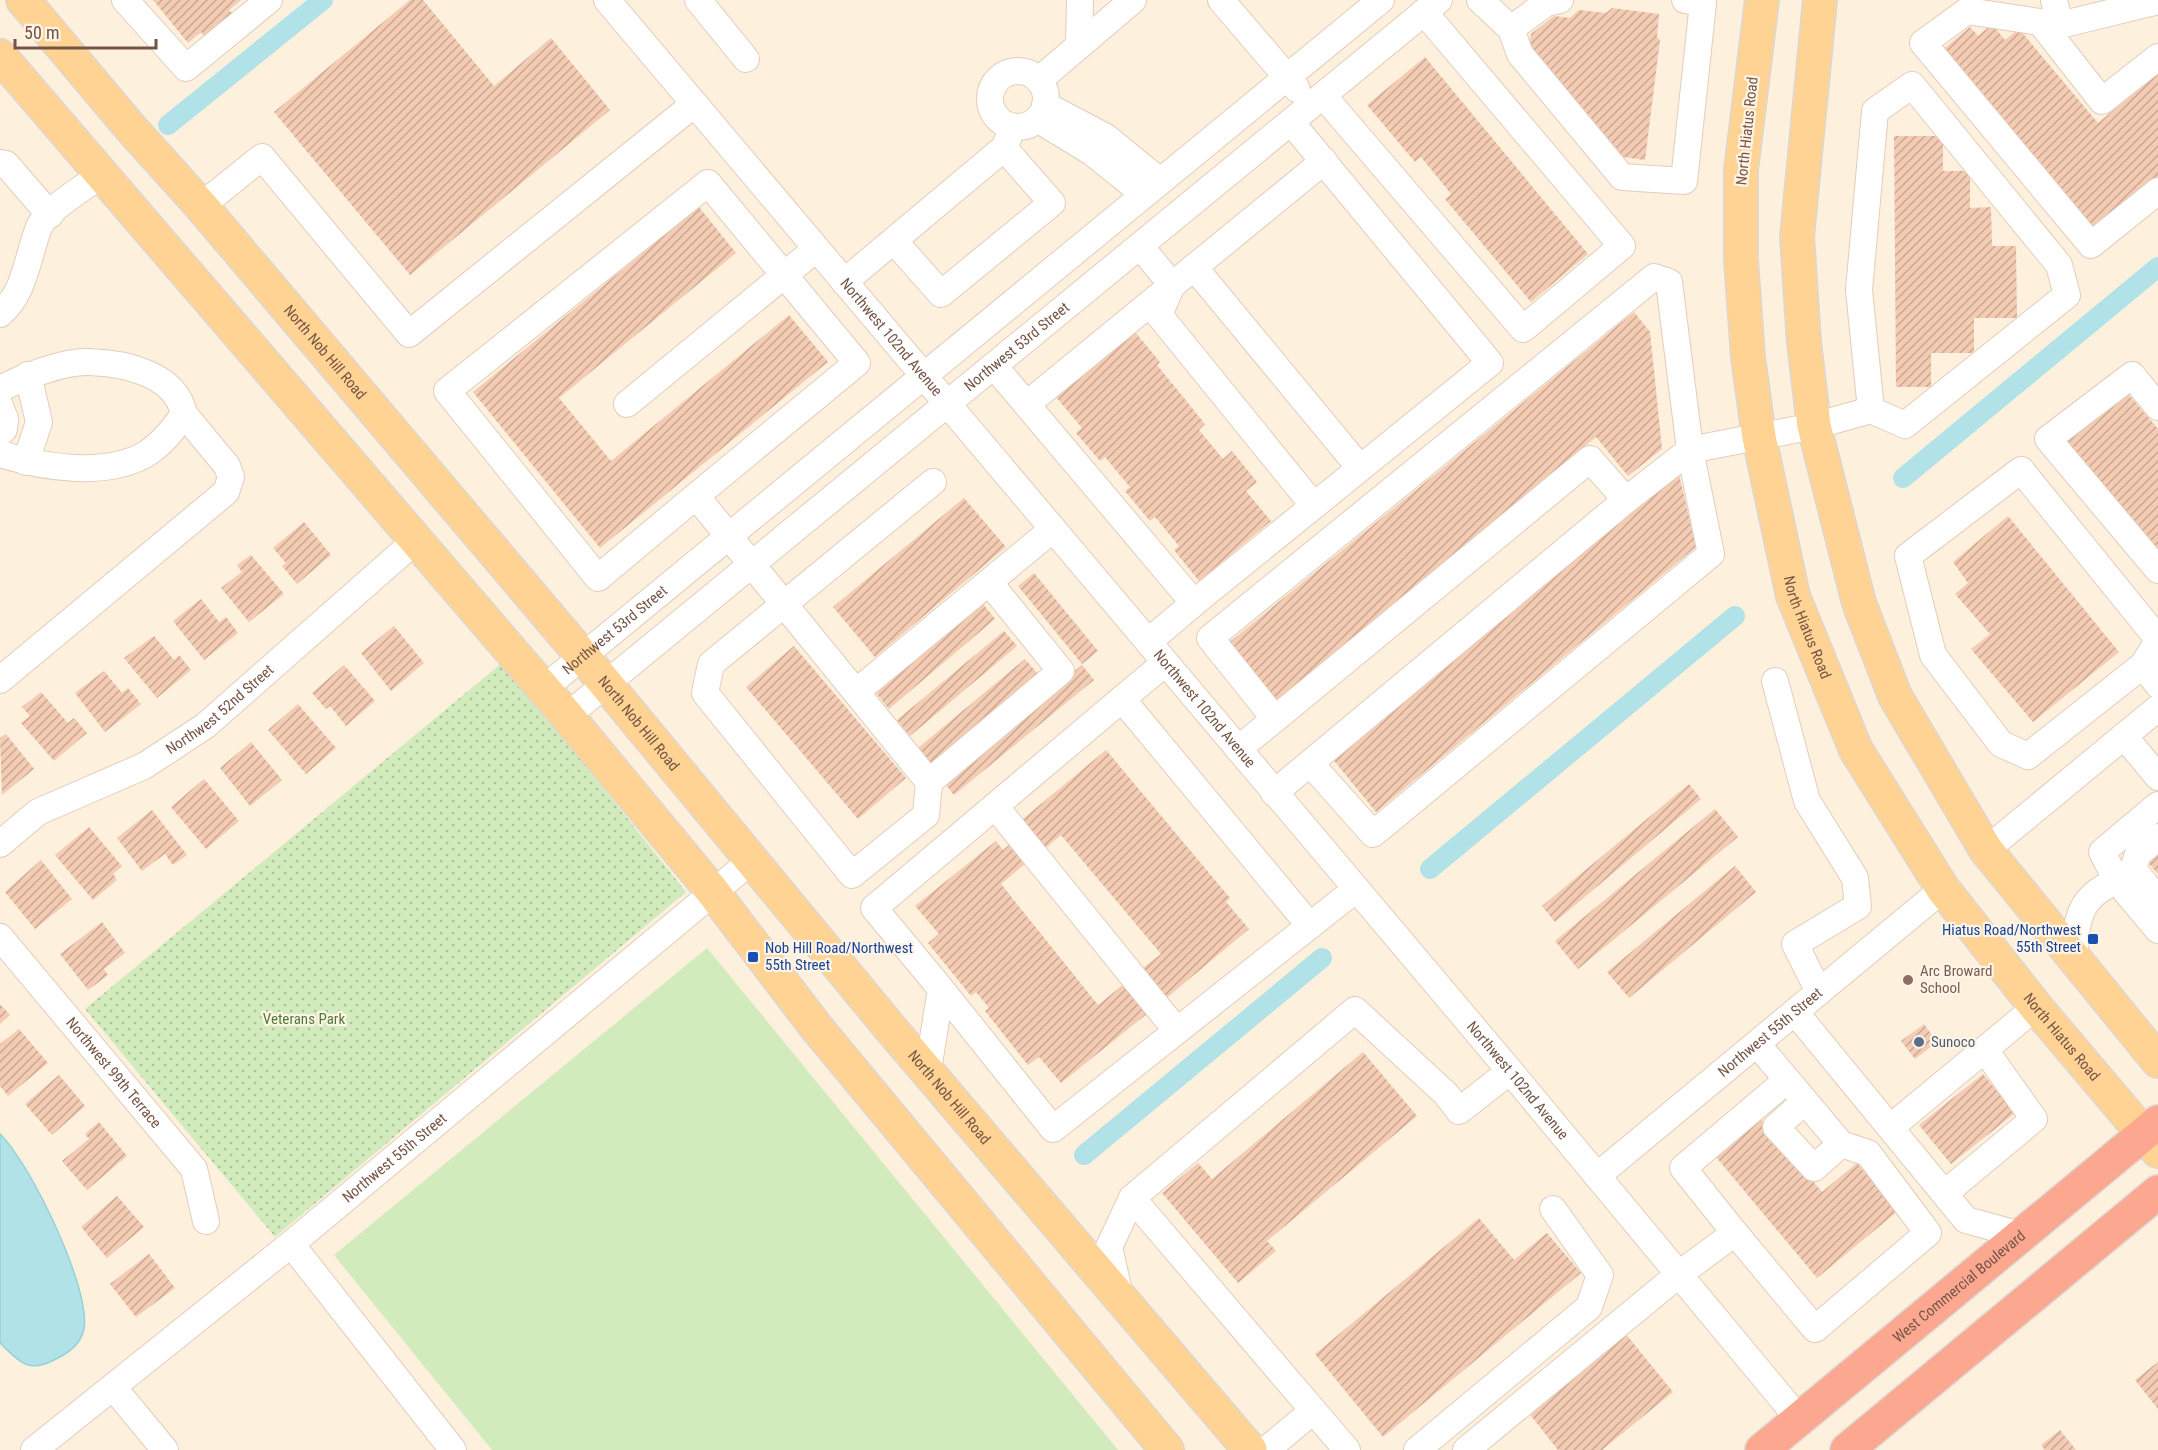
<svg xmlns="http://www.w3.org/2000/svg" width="2158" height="1450" font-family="'Roboto Condensed',sans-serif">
<defs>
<pattern id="park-dots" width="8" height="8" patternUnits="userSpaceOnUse" patternTransform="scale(1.5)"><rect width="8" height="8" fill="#d1ebbc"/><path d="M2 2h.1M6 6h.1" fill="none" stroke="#aec19b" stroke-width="1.8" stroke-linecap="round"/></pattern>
<pattern id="building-hatch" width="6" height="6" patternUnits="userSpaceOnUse" patternTransform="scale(1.5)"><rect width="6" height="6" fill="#f4cbb3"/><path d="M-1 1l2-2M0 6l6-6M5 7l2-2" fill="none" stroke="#caa793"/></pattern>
</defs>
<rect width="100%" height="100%" fill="#fdf0dd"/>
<path fill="#d1ebbc" d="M707,948L1118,1450H492L334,1255Z"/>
<path fill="url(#park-dots)" d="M503,662L686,892L275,1237L85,1009Z"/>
<path fill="#b1e2e7" stroke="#97d2da" stroke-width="1.5" d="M0,1134C30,1163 91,1288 84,1329C81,1345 67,1354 54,1360C27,1374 19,1361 0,1343Z"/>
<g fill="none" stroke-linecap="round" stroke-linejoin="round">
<path stroke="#b1e2e7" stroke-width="20" d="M168,125L323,0
M1903,478L2158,267
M1430,869L1735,616
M1084,1155L1322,958"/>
</g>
<path fill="url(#building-hatch)" d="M153,0H241L229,10L234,15L205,38L201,32L188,43Z
M410,0H423L494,86L551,38L610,110L410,275L274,112Z
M1612,8L1659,14L1657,37L1660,40L1645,160L1616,156L1529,51L1531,34L1554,16L1570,18L1579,10L1606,13Z
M1992,24L2005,40L2019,29L2098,123L2158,73V177L2091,233L1940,52L1970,27L1978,36Z
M1425,57L1588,254L1531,302L1445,199L1451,194L1421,157L1415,162L1367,105Z
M1894,136H1943V171H1970V208L1991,207L1992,246H2016L2017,318H1974V353H1931V387H1896Z
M699,207L736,253L559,398L611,461L789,315L828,362L600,548L473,392Z
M1634,312L1650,332L1662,449L1628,476L1596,437L1273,703L1226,645Z
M1135,332L1160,362L1157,365L1205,424L1199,430L1223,459L1232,451L1257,482L1246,491L1271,521L1199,581L1174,550L1179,546L1155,517L1150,521L1125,491L1130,487L1105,457L1100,461L1076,433L1082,428L1056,397Z
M2125,390L2158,429V551L2065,441Z
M1678,470L1696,547L1376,812L1331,757Z
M964,498L1006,547L875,657L833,607Z
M2008,516L2119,652L2033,722L1971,649L1990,634L1955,594L1968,583L1953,562Z
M304,522L331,555L297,584L282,566L286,563L273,548Z
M251,555L284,594L249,622L221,588L242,572L237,565Z
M1034,573L1098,651L1082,664L1018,586Z
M201,599L219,622L226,617L238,633L204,660L173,621Z
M983,604L995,619L889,709L876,693Z
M394,626L424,663L391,691L361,653Z
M1004,631L1017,646L910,736L897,720Z
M154,636L174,660L179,655L191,670L157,698L124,658Z
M794,646L906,778L858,819L746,687Z
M1025,659L1038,674L931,763L918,748Z
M344,665L375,701L346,726L330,706L326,709L312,693Z
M1082,665L1094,680L954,795L942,780Z
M104,671L122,693L128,688L141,704L105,732L75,693Z
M41,692L68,723L74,718L87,733L54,761L21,723L30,716L22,707Z
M298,704L336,748L306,774L268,730Z
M6,734L34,769L2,795L0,738Z
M251,742L282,780L250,806L220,768Z
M1106,750L1230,898L1226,902L1249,929L1164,1000L1139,971L1161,954L1061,835L1041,852L1018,823Z
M204,779L239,821L206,849L171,807Z
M1689,784L1701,799L1555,922L1542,906Z
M1715,809L1738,837L1578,969L1555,941Z
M152,810L187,855L173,865L165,854L142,871L117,838Z
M89,827L122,866L113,874L117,880L93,900L55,855Z
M996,841L1003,850L1009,845L1025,864L1001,884L1098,1005L1124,984L1148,1013L1061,1083L1039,1057L1028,1065L985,1011L989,1008L976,992L971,996L928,943L939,934L915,906Z
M2158,851V874L2146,860Z
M41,860L72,899L35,929L5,892Z
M1735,866L1756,892L1629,998L1607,972Z
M102,922L125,953L104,969L108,975L88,990L60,954Z
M0,1004L10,1015L0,1024Z
M1924,1024L1937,1042L1915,1059L1901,1041Z
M19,1029L48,1063L8,1096L0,1086V1044Z
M1363,1052L1417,1116L1267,1241L1276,1251L1238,1283L1162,1193L1198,1163L1212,1179Z
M1983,1074L2015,1113L1951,1164L1919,1125Z
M59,1075L85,1106L52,1135L25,1104Z
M1761,1119L1822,1192L1857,1163L1898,1211L1817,1278L1716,1157Z
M99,1122L127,1156L87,1190L62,1161L89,1139L85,1134Z
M117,1196L144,1227L107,1258L81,1227Z
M1479,1218L1514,1260L1547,1233L1581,1273L1383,1437L1315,1354Z
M149,1254L175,1288L136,1317L110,1284Z
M1625,1333L1673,1392L1602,1450H1558L1528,1412Z
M2158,1362V1409L2135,1380Z
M2060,1430L2076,1450H2045L2041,1445Z"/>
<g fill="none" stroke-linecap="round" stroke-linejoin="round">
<g stroke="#e3cdbc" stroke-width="28">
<g id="minor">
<path d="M125,0L186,68L269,0"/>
<path id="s1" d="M607,0L1510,1071L1799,1419"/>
<path d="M698,0L746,59"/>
<path d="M1221,0L1297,89"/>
<path d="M1480,0L1511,29L1520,54L1622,177L1684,181L1703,3L1685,0"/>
<path d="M2054,0L2060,25"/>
<path d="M2158,1L2060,25L1967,11L1923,43L2091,245L2158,191"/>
<path d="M2040,22L2102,101L2158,57"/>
<path d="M1511,29L1546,3L1560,0"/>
<path d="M1079,46L1080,0"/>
<circle cx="1018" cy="99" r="28"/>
<path d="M1039,80L1133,0"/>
<path d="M1045,105L1106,137L1160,181"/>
<path d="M1332,106L1523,329L1622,246L1424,12"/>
<path d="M1037,119L1093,153L1144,194"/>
<path d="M0,163L6,164L50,215"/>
<path d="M201,206L262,157L409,334L693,105"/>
<path d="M894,241L941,294L1052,203L1004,148"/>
<path d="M1140,246L1172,285L1159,315L1314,506"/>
<path d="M1194,267L1360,468"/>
<path d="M844,282L1004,148L1013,127"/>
<path d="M0,314C26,292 27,257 39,227C47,209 86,186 103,174"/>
<path d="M994,366L1194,603L1148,642"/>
<path d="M0,389C23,377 63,361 89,362C125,363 176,374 184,414C173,430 162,444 146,454C105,478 42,467 0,454"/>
<path d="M627,404L816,249"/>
<path d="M1027,404L1324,161"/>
<path d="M0,406L5,419L4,429L0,433"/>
<path d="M2158,407L2132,375L2048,439L2158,570"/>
<path d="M26,462L39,422L28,375"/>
<path d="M696,496L857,363L708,183L447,391L598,578L696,496L929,782L926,815L852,875L705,693L711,664L933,482"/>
<path d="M1194,603L1490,363L1300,133"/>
<path d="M2158,639L2021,470L1908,556L1933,655L2001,744L2028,756L2143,665L2158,641"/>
<path d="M1165,663L1122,699L1310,926"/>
<path d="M2143,665L2158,685"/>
<path d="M0,680L226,492L231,477L227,466L184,414"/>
<path d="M1775,681L1807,801L1855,878L1858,906L1795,944L1819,992"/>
<path id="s2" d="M543,689L1381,0"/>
<path d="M856,692L1053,529"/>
<path id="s3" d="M567,716L1439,0"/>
<path d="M1275,719L1590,459L1626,500L1690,450L1711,554L1373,834L1310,763"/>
<path d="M2124,736L2158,777"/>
<path d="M1238,749L1275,719L1210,638L1654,277L1669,282L1690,450L1814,426L1871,410L1905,425L2067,295L2059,265L1912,85L1875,111L1859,290L1871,410"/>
<path d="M929,782L1061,671L989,582"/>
<path d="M1274,793L1626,500"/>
<path d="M2158,805L2102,852L2117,881L2158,930"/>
<path d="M995,806L1177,1031"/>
<path d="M2158,837L2138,854L2133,869L2158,900"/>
<path id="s4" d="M0,844L38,812L144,766L205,726L415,541"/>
<path d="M1986,850L2158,708"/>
<path id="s5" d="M0,937L194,1169L206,1221"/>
<path d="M2074,955C2077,918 2079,896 2117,881"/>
<path d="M941,989L874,908L1122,699"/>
<path d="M1795,1012L1966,1220L2021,1235"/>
<path d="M928,1070L941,989L1053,1129L1355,890"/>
<path d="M1805,1101L1776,1127L1814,1168L1841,1144"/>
<path d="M1891,1127L2036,1007"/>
<path id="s6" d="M1597,1176L1943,889"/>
<path d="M1945,1193L2034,1119L1985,1050"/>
<path d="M1735,1233L1683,1168L1787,1080"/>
<path d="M291,1244L453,1450"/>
<path d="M1120,1296L1109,1247L1132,1198"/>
<path d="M113,1387L165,1450"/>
<path id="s7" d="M34,1450L291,1244L751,861"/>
<path d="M1266,1450L1313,1411"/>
<path d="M1347,1450L1132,1198L1355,1010L1446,1094L1459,1111L1510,1071"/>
<path d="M1417,1450L1589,1307L1600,1275L1553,1209"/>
<path d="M1466,1450L1678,1275L1735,1233L1815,1329L1928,1233L1868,1153L1841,1144L1757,1044"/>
</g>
</g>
<g stroke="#ded6d2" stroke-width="36">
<g id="major">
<path id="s8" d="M23,0L129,126L201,206L606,684L891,1029L1250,1450"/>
<path id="s9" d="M1762,0L1741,170V260L1748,357L1759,437L1793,596L1856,750L1943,889L2036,1007L2158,1151"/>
<path d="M1820,0L1797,237L1804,342L1814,426L1859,603L1895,696L1986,850L2158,1061"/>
<path d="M0,56L567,716L713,892L816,1027L1167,1450"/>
</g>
</g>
<g stroke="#ded6d2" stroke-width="36">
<g id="highway">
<path id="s10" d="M1762,1450L2158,1122"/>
<path d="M1847,1450L2158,1192"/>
</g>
</g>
<use href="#minor" stroke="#fff" stroke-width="26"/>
<use href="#major" stroke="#ffd393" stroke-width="33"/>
<use href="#highway" stroke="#fca890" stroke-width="33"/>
</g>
<g fill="#1a4fb4" stroke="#fff4e5" stroke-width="2">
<rect x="2087" y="933" width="12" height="12" rx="3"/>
<rect x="747" y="951" width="12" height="12" rx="3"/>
</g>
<circle fill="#8d6e63" stroke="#fff4e5" stroke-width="2" cx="1908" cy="980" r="6"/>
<circle fill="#5c6f8a" stroke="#fff4e5" stroke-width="2" cx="1919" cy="1042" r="6"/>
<g text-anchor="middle" stroke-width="4.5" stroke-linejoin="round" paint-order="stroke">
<g font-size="15" fill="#745445" stroke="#fff4e5">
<text transform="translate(1747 131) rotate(-84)" y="5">North Hiatus Road</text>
<text dy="5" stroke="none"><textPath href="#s1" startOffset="441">Northwest 102nd Avenue</textPath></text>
<text dy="5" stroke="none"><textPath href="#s3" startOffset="582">Northwest 53rd Street</textPath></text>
<text dy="5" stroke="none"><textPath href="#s8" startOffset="464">North Nob Hill Road</textPath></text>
<text dy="5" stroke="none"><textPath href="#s9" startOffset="636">North Hiatus Road</textPath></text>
<text dy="5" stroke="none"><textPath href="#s2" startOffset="93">Northwest 53rd Street</textPath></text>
<text dy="5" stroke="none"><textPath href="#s4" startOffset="260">Northwest 52nd Street</textPath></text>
<text dy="5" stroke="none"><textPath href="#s1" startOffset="927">Northwest 102nd Avenue</textPath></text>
<text dy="5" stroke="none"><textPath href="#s8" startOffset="950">North Nob Hill Road</textPath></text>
<text dy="5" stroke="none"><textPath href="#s6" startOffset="225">Northwest 55th Street</textPath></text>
<text dy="5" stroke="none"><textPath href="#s9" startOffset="1122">North Hiatus Road</textPath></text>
<text dy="5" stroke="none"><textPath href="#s5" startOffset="177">Northwest 99th Terrace</textPath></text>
<text dy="5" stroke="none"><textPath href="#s1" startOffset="1413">Northwest 102nd Avenue</textPath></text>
<text dy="5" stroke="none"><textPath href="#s8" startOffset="1436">North Nob Hill Road</textPath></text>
<text dy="5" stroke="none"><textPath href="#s7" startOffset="464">Northwest 55th Street</textPath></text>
<text dy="5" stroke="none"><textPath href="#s10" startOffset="256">West Commercial Boulevard</textPath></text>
</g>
<g font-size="15" fill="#164399" stroke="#fff4e5" text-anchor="end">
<text x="2081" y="935">Hiatus Road/Northwest<tspan x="2081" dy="17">55th Street</tspan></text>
<text x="765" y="953" text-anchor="start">Nob Hill Road/Northwest<tspan x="765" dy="17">55th Street</tspan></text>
</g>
<g font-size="15" fill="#785e54" stroke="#fff4e5" text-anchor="start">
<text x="1920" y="976">Arc Broward<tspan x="1920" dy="17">School</tspan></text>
</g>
<g font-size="15" fill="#517b3c" stroke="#fff4e5">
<text x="304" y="1024">Veterans Park</text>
</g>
<g font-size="15" fill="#4e5e75" stroke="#fff4e5" text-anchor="start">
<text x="1931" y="1047">Sunoco</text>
</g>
</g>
<path d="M15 39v9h141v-9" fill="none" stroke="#745445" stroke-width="3"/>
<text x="24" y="39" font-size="18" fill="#745445" stroke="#fff4e5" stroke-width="4.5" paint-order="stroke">50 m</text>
</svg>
